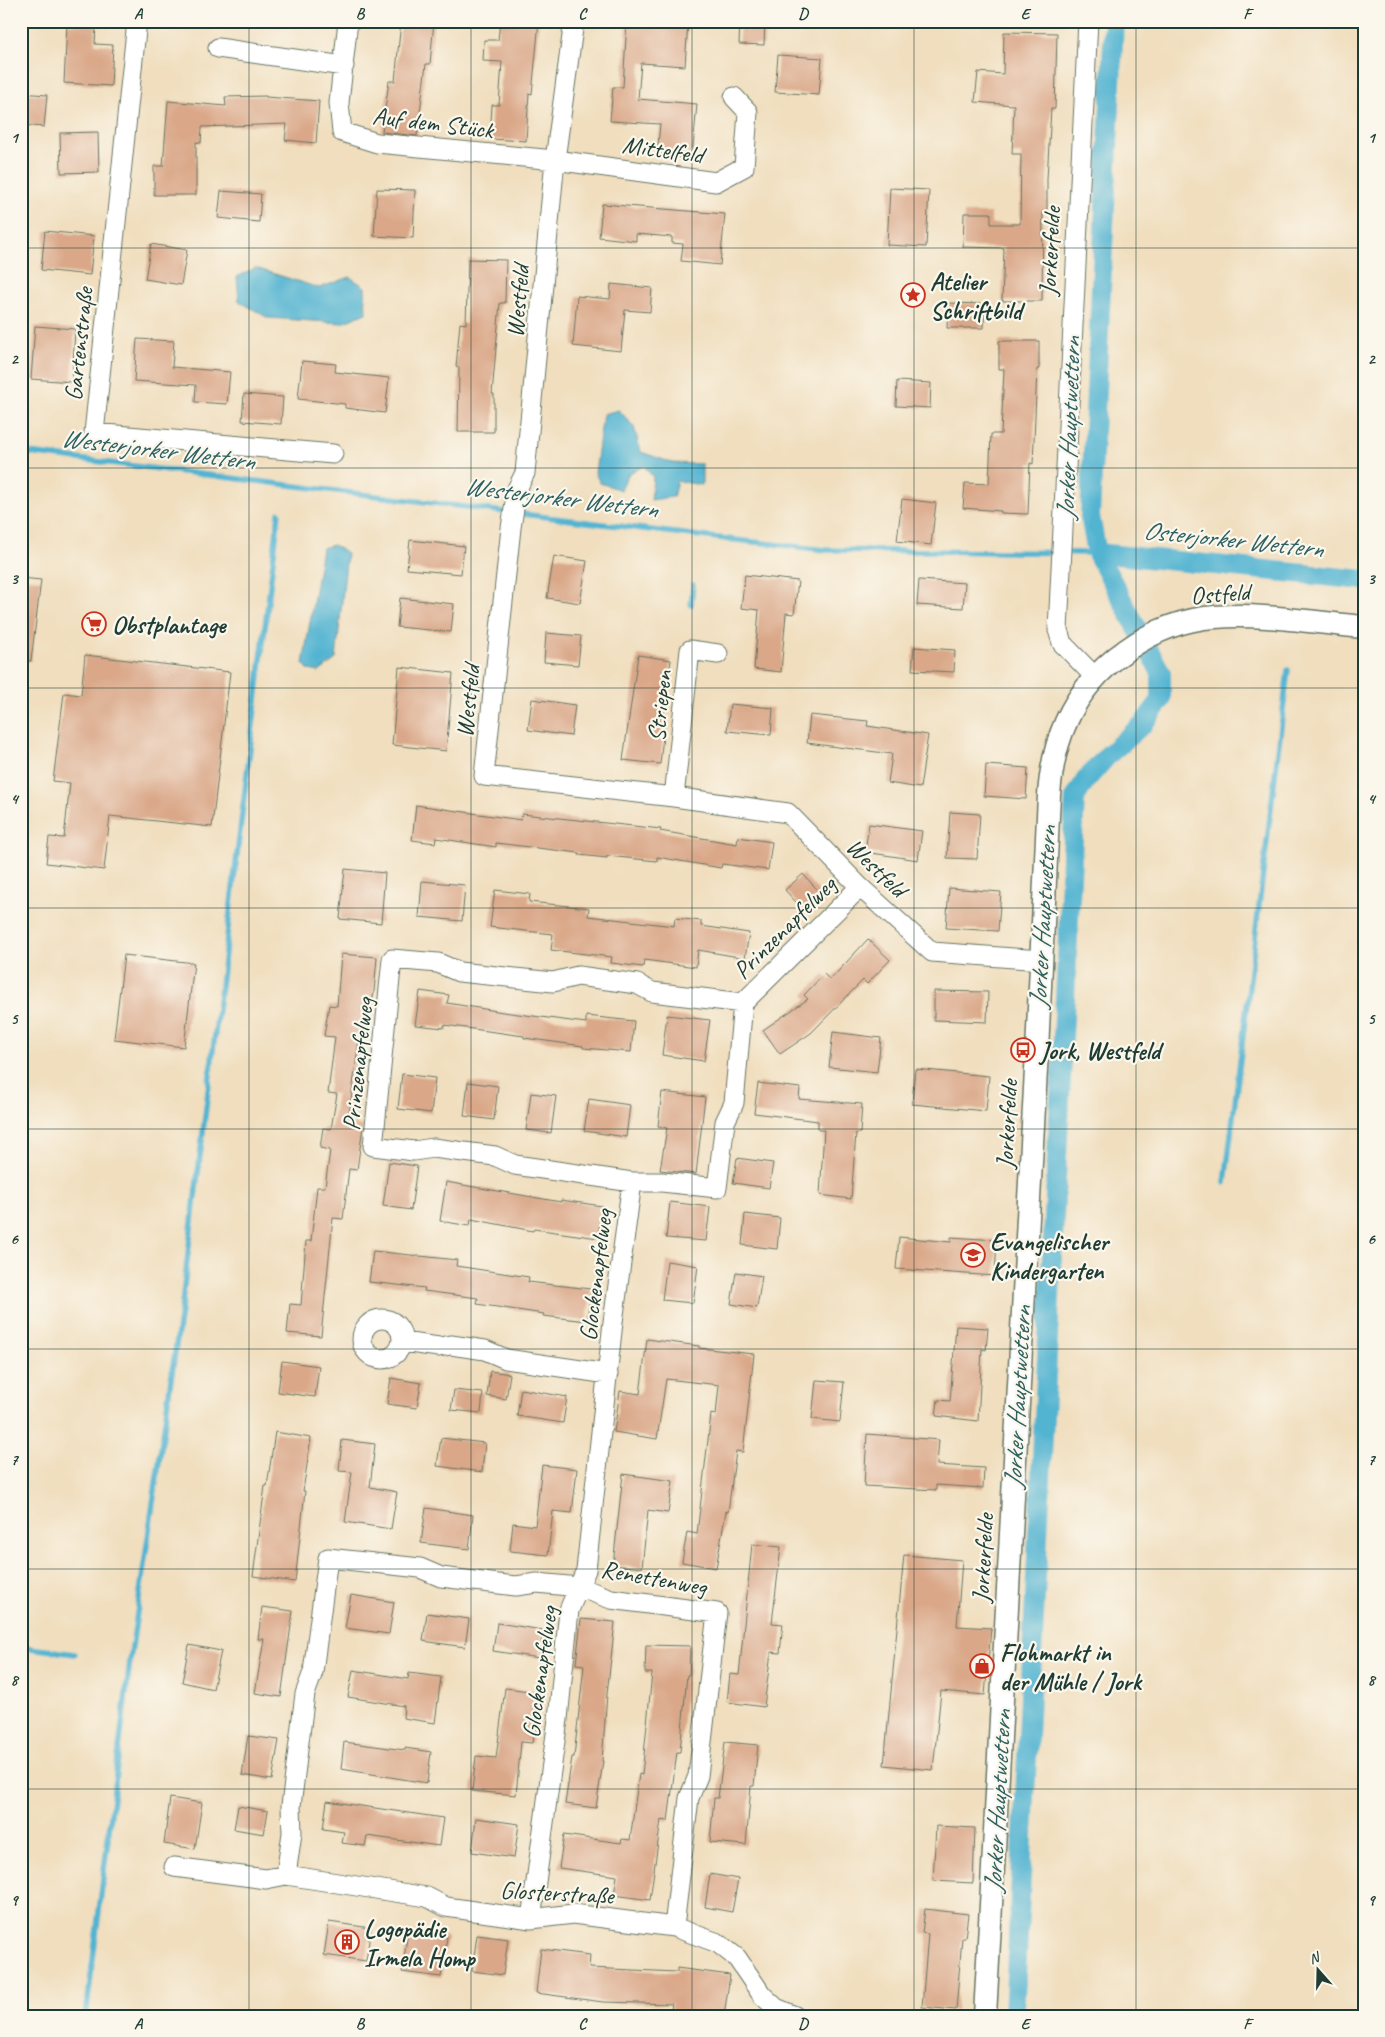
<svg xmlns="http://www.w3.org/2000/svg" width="1385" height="2037" font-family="Caveat,sans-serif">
<rect width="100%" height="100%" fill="#fbf7ec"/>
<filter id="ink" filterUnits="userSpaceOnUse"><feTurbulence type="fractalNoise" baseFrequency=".02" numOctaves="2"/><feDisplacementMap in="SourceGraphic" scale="10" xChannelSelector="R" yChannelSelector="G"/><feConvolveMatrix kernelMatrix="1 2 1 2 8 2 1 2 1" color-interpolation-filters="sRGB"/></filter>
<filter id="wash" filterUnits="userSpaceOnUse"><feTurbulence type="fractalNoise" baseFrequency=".0096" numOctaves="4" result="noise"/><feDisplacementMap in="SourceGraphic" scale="20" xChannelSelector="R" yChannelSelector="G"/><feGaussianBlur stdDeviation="1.12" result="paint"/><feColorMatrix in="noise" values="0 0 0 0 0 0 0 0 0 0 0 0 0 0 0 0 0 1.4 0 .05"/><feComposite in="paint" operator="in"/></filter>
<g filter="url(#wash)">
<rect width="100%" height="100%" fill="#f0debe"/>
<path fill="#52b4d1" stroke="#387882" d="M256,268L319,288L350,277L365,287L366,313L342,323L268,318L239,301L237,277Z
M619,410L634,427L641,452L673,463L702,464V485L677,481L673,497L651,500L653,477L644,466L629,473L621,490L600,483L595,473L603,414Z
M333,545L347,553L336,659L319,672L309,670L303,664L322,548Z"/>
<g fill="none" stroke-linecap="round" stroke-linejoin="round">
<path stroke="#52b4d1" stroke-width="5.5" d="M21,452L700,536L826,550L1097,553
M691,605L693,585
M1225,1183L1288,670
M23,1647L75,1654
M86,2016L130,1661L181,1311L279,513"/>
<path stroke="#52b4d1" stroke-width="20" d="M1097,553L1364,580
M1014,2016L1075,798L1085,781L1108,755L1143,724L1161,700V673L1097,553L1090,516L1114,21"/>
</g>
<g id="blocks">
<path fill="#daa889" d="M401,21H434L430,64H426L417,136L382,132L389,81H395Z
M500,21H539L532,94L529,93L526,141L490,139L492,105H499L502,62L483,61L484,40H498Z
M627,21L688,22L685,66L641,63L638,99L697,104L692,158L657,155L660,124L610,121L613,87H623Z
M740,21H765L764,45L739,44Z
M67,24L96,25L95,44L113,45L111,86L64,83Z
M1004,32L1057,33L1055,109H1051L1047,179V211H1043L1042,301H1002L1004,248L963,247L964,213H991V224H1020L1021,154H1012L1014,105L975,102L978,72L1003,74Z
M778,55L822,58L819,95L775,92Z
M21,93L47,95L44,127L21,125Z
M266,96V97L319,101L316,143L285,140L287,124L202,127L201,143L196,142V195H154V166H163L168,101L226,106L225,97Z
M98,132L99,172L61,173L60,133Z
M890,188L929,190L926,247L887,245Z
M377,189L415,190L413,238L374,236Z
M221,191L261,194L259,222L218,218Z
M602,204L725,214L720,265L681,261L683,244L672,243V237L636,234V241L599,237Z
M45,231L94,236L90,275L41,270Z
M151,244L187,250L181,285L145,279Z
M468,259L506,260L505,303H500L492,394H494V432H458L459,367H456L460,323L466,324Z
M611,284L652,288L650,312L625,310L621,351L573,346L577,296L610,299Z
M948,303L985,304L984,328H947Z
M35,326L75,329L72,382L31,379Z
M137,339L174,341L172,367L230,372L227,404L195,402L196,385L134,381Z
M999,341H1039V369H1037L1033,464L1030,463L1028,514L1001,513V511L963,508L965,483L989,484L991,434H1001L1004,369H999Z
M302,361L336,364L335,372L389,378L385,413L345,408V404L298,399Z
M897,381L931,383L930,408L896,406Z
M244,394L283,397L281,424L242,421Z
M902,499L936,503L931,545L897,541Z
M410,540L464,546L461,574L407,569Z
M554,556L587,561L580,603L547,598Z
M745,575L798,581L794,614L786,613L781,672L754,669L759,610L741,608Z
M21,578L41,580L31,661H21Z
M919,580L965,583L963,608L917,605Z
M400,598L454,604L451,632L397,627Z
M546,633L581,636L578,665L544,662Z
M914,647L955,650L954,672L912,670Z
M85,655L230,672L212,827L110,816L104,870L46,863L49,837L64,838L70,783L53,781L64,693L81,695Z
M638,655L671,660L663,717L665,718L660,764L623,760Z
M399,667L453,673L446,751L392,745Z
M532,699L575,705L571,736L528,730Z
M730,704L773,708L771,735L727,731Z
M810,715L868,721L867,726L928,735L920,788L888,783L892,754L807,743Z
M986,765L1028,768L1026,799L984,796Z
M416,805L521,820L522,814L661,829L660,831L737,844L738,837L772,842L768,870L722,864L721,868L657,857V861L607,856V858L579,855V853L496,843V847L436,838L435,843L412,840Z
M950,812L980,814L977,859L947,858Z
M869,824L922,831L918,860L865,852Z
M345,869L385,873L381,923L340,919Z
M803,874L824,897L806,913L785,890Z
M422,881L465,885L462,921L419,917Z
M949,888L1001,892L998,931L946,928Z
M495,890L530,894L529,902L589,908L588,916L674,926L675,918L701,921V926L749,933L745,958L698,950L696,967L644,960L643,967L611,963L612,957L551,950L553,934L490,927Z
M868,939L890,960L867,984L863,980L811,1033L780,1054L763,1030L808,999L804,995L824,974L830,980Z
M341,954L377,957L374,992L365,1041L359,1040L348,1123L363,1126L357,1170L349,1169L343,1219L333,1218L321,1336L287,1333L290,1304L301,1305L306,1241H311L317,1187H325L330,1150L320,1148L323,1128L331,1129L337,1094L328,1093L335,1037L324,1036L329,1005L337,1006Z
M124,955L194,963L184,1047L114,1039Z
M420,991L449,995L447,1003L503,1012L586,1023V1016L634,1021L631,1052L583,1048V1046L524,1038V1036L444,1025V1028L415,1025Z
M934,991L988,992L987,1022L934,1020Z
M667,1015L710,1020L704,1061L662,1055Z
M833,1032L881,1038L877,1072L829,1067Z
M915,1069L989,1076L986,1111L912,1104Z
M402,1074L435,1078L431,1113L398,1109Z
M468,1082L498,1086L494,1120L464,1116Z
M758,1083L800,1088L799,1099L862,1104L860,1133H856L851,1199L820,1195L824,1130H818V1121L754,1113Z
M662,1092L705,1097L696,1174L660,1170L667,1128L658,1126Z
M531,1093L556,1096L551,1133L526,1130Z
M589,1099L630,1105L626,1137L584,1131Z
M737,1158L773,1163L769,1188L733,1183Z
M389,1162L417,1166L411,1210L383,1206Z
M446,1182L561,1202V1200L602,1206L598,1238L534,1229L533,1231L471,1219L470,1226L440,1221Z
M670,1202L710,1207L706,1241L666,1238Z
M745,1214L780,1218L777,1249L742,1245Z
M899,1237L951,1242V1237L997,1240L995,1276L896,1269Z
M373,1251L457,1260L456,1266L529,1277L528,1282L591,1289L587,1321L543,1316L544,1314L477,1304L478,1298L424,1291L425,1288L369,1282Z
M667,1261L698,1266L693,1303L662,1300Z
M736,1272L762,1276L757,1308L731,1304Z
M956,1326L988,1328L986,1350L982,1349L978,1421L936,1416L938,1400L950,1401Z
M647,1339L699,1346V1348L754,1354L743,1452L736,1451L728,1512L726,1511L716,1568L682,1562L687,1532L697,1534L711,1414L716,1415L719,1385L666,1379L657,1439L614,1432L620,1391L640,1394Z
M282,1361L319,1366L315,1397L278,1392Z
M490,1371L510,1374L506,1399L487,1396Z
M391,1378L421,1383L417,1408L387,1404Z
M816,1380L844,1382L840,1422L812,1419Z
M521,1389L567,1397L563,1423L517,1416Z
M454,1390L483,1393L481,1413L451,1410Z
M275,1432L311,1438L303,1491H305L295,1582L253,1576L265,1486H267Z
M867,1434L939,1440L937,1465L984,1468L983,1488L936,1485V1490L864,1486Z
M441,1438L485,1443L482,1472L437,1466Z
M342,1440L375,1444L370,1487L397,1492L391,1529L345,1522L352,1472L339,1471Z
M542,1465L577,1469L572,1513L553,1511L548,1555L510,1551L513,1523L535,1526Z
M623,1474L673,1481L668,1513L648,1510L642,1568L613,1565Z
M426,1508L473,1515L469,1549L421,1543Z
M752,1544L781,1547L772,1623L783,1624L780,1653L771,1652L764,1707L727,1702L730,1674L739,1675Z
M904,1555L962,1560L957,1626L991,1628L985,1695L941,1691L933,1770L884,1765Z
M351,1595L394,1602L389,1634L345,1628Z
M262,1607L293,1611L281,1697L255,1693L264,1639H258Z
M427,1613L469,1619L465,1647L423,1641Z
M581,1619L615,1622L607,1694L602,1761H603L596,1808L565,1804L572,1757H574L584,1665L576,1664Z
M497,1623L543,1630L539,1658L493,1651Z
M189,1645L221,1651L213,1689L182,1682Z
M646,1645L690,1646L689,1675H687L680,1752H677L668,1821L661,1820L650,1900L614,1895L617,1876L559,1868L564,1835L621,1843L622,1839L630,1840L639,1774L642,1775L652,1673H645Z
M353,1670L408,1679L409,1673L441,1677L435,1723L403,1718L404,1706L348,1697Z
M505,1688L539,1692L532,1743L521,1742L516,1795L472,1791L476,1756L496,1758Z
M248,1736L279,1740L272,1780L242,1775Z
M344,1742L405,1750V1748L431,1752L427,1783L341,1769Z
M725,1742L758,1745L754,1786H751L746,1845L710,1842L714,1798H718Z
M170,1798L202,1803L195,1849L164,1844Z
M327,1801L443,1818L439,1846L367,1836L365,1846L342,1843L344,1832L323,1829Z
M238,1806L268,1811L264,1834L234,1829Z
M476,1818L519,1824L514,1858L472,1852Z
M936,1826L975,1828L973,1883L933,1881Z
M710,1874L738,1879L732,1912L705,1907Z
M925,1909L968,1914L965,1938H962L956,2010L922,2007L928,1934L922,1933Z
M329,1922L371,1928L366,1961L324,1955Z
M408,1931L447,1937L441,1977L402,1972Z
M477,1935L508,1939L503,1975L472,1971Z
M541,1949L590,1955L589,1968L677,1972V1968L730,1975L724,2016L671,2010L672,2004L603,2002L536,1993Z"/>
</g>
</g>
<g filter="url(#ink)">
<use href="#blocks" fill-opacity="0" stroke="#687564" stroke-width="1"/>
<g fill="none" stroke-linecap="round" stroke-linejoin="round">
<g stroke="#687564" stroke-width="21">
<path id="minor" d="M137,21L94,433L333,454
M348,21L339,103L342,132L377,143L555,160L716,182L744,167L748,112L734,97
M574,21L555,160L525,473L517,489L511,528L484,776L674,797L788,813L860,887L932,952L1042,960
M1088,21L1058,630L1062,643L1096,678
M218,48L344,66
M674,797L690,650L718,654
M743,1003L652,992L637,984L578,976L553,982L459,972L438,963L392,959L373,1146L414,1151L433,1148L495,1156L515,1165L632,1182H662L717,1188L725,1122L734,1103L743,1003L860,887
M362 1339a20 20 0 1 1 40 0a20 20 0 1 1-40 0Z
M402,1342L439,1347L451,1345L485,1350L506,1359L608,1374
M174,1867L266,1879L286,1875L427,1897L446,1907L531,1919L573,1914L674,1927L718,1943L737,1958L762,1995L776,2008L795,2016
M286,1875L292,1833L291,1806L305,1694L313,1672L328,1558L420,1568L441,1577L516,1586L537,1583L579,1587L611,1599L717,1613L698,1776L689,1798L674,1927
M531,1919L558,1719L569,1610L586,1570L613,1322L632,1182"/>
</g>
<g stroke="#687564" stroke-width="25">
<path id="tertiary" d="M985,2016L1037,1051L1049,795C1051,769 1055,746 1066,722C1091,665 1154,621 1215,617C1264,613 1315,623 1364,627"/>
</g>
<use href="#minor" stroke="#fff" stroke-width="19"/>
<use href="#tertiary" stroke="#fff" stroke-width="22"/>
</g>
</g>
<path fill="none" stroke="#1f3d34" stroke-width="1" stroke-opacity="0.55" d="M249,21V2016M471,21V2016M692,21V2016M914,21V2016M1136,21V2016M21,248H1364M21,468H1364M21,688H1364M21,908H1364M21,1129H1364M21,1349H1364M21,1569H1364M21,1789H1364"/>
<defs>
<g id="sight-ring" transform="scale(1.25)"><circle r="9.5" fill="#fbf7ec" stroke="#c8321e" stroke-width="1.5"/><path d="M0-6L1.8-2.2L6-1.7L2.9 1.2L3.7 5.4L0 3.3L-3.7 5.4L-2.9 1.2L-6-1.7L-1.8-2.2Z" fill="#c8321e"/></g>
<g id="supermarket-ring" transform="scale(1.25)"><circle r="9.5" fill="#fbf7ec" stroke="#c8321e" stroke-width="1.5"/><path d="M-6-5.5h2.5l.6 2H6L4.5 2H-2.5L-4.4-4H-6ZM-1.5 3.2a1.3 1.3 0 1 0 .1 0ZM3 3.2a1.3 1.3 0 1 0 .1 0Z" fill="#c8321e"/></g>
<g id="bus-ring" transform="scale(1.25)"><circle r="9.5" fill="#fbf7ec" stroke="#c8321e" stroke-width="1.5"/><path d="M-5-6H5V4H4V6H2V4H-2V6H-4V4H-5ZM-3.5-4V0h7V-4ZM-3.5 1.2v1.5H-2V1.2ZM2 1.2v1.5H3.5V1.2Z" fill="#c8321e"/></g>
<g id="school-ring" transform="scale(1.25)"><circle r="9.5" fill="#fbf7ec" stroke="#c8321e" stroke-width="1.5"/><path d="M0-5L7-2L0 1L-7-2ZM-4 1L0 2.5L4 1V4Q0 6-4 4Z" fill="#c8321e"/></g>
<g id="shop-ring" transform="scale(1.25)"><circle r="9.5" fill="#fbf7ec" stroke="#c8321e" stroke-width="1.5"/><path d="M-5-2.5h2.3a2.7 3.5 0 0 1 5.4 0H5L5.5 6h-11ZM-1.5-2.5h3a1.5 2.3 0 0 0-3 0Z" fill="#c8321e"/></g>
<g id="building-ring" transform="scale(1.25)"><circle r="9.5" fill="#fbf7ec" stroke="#c8321e" stroke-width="1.5"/><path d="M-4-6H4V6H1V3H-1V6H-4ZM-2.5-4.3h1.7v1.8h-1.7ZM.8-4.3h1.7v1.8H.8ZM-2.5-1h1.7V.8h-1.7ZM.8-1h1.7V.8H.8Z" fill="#c8321e"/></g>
</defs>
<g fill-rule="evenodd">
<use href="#sight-ring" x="913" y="295"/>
<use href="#supermarket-ring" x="94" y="624"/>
<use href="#bus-ring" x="1023" y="1050"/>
<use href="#school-ring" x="973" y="1255"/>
<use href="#shop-ring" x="982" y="1666"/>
<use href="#building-ring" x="347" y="1942"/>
</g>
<g text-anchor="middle" stroke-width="4.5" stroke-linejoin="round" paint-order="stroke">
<g font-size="25" fill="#1f3d34" stroke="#fbf7ec">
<text transform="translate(433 122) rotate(7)" y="9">Auf dem Stück</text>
<text transform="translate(663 149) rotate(8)" y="9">Mittelfeld</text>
<text transform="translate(1049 251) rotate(-87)" y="9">Jorkerfelde</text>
<text transform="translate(517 301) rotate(-85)" y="9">Westfeld</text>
<text transform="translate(78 344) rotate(-84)" y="9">Gartenstraße</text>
<text transform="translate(1220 593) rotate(-4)" y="9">Ostfeld</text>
<text transform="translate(467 701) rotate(-84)" y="9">Westfeld</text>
<text transform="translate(659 706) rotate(-84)" y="9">Striepen</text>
<text transform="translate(877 867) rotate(44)" y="9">Westfeld</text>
<text transform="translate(784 927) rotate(-45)" y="9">Prinzenapfelweg</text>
<text transform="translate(357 1064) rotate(-84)" y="9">Prinzenapfelweg</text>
<text transform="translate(1006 1124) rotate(-87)" y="9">Jorkerfelde</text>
<text transform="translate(595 1275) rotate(-83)" y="9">Glockenapfelweg</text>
<text transform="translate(982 1558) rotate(-87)" y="9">Jorkerfelde</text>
<text transform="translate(654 1577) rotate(10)" y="9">Renettenweg</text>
<text transform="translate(539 1672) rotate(-82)" y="9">Glockenapfelweg</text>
<text transform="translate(557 1892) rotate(3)" y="9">Glosterstraße</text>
</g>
<g font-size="25" font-weight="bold" fill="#1f3d34" stroke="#fbf7ec" text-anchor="start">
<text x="930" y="290">Atelier<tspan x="930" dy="29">Schriftbild</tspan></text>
<text x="112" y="633">Obstplantage</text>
<text x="1040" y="1059">Jork, Westfeld</text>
<text x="990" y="1250">Evangelischer<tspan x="990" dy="29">Kindergarten</tspan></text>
<text x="1000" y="1661">Flohmarkt in<tspan x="1000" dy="29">der Mühle / Jork</tspan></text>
<text x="364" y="1937">Logopädie<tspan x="364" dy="29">Irmela Homp</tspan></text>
</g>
<g font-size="26" font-style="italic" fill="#2e6163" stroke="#fbf7ec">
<text transform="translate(1068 428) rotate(-88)" y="9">Jorker Hauptwettern</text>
<text transform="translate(158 449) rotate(7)" y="9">Westerjorker Wettern</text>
<text transform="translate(561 497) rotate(7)" y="9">Westerjorker Wettern</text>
<text transform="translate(1233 539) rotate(6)" y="9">Osterjorker Wettern</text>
<text transform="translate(1042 917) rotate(-87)" y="9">Jorker Hauptwettern</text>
<text transform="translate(1017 1397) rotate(-87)" y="9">Jorker Hauptwettern</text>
<text transform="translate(997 1801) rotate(-87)" y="9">Jorker Hauptwettern</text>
</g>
</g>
<rect width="1385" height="2037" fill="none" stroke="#fbf7ec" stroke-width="55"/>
<g transform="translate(1318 1970) rotate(340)" stroke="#fbf7ec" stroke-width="4" paint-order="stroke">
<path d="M0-4L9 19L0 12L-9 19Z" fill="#1f3d34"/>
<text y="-8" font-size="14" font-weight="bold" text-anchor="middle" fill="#1f3d34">N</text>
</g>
<rect x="28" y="28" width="1330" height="1982" fill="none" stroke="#1f3d34" stroke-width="2"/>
<g font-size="16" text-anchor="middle" font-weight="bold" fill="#1f3d34">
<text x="138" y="19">A</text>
<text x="360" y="19">B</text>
<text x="582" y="19">C</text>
<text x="803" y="19">D</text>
<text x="1025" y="19">E</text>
<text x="1247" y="19">F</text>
<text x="14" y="143">1</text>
<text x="1371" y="143">1</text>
<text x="14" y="364">2</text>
<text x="1371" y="364">2</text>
<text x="14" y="584">3</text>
<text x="1371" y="584">3</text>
<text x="14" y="804">4</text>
<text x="1371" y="804">4</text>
<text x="14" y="1024">5</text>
<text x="1371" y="1024">5</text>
<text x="14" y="1244">6</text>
<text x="1371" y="1244">6</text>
<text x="14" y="1465">7</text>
<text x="1371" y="1465">7</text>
<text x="14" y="1685">8</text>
<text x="1371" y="1685">8</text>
<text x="14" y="1905">9</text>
<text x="1371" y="1905">9</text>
<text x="138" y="2029">A</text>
<text x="360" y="2029">B</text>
<text x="582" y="2029">C</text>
<text x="803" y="2029">D</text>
<text x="1025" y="2029">E</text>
<text x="1247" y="2029">F</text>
</g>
</svg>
